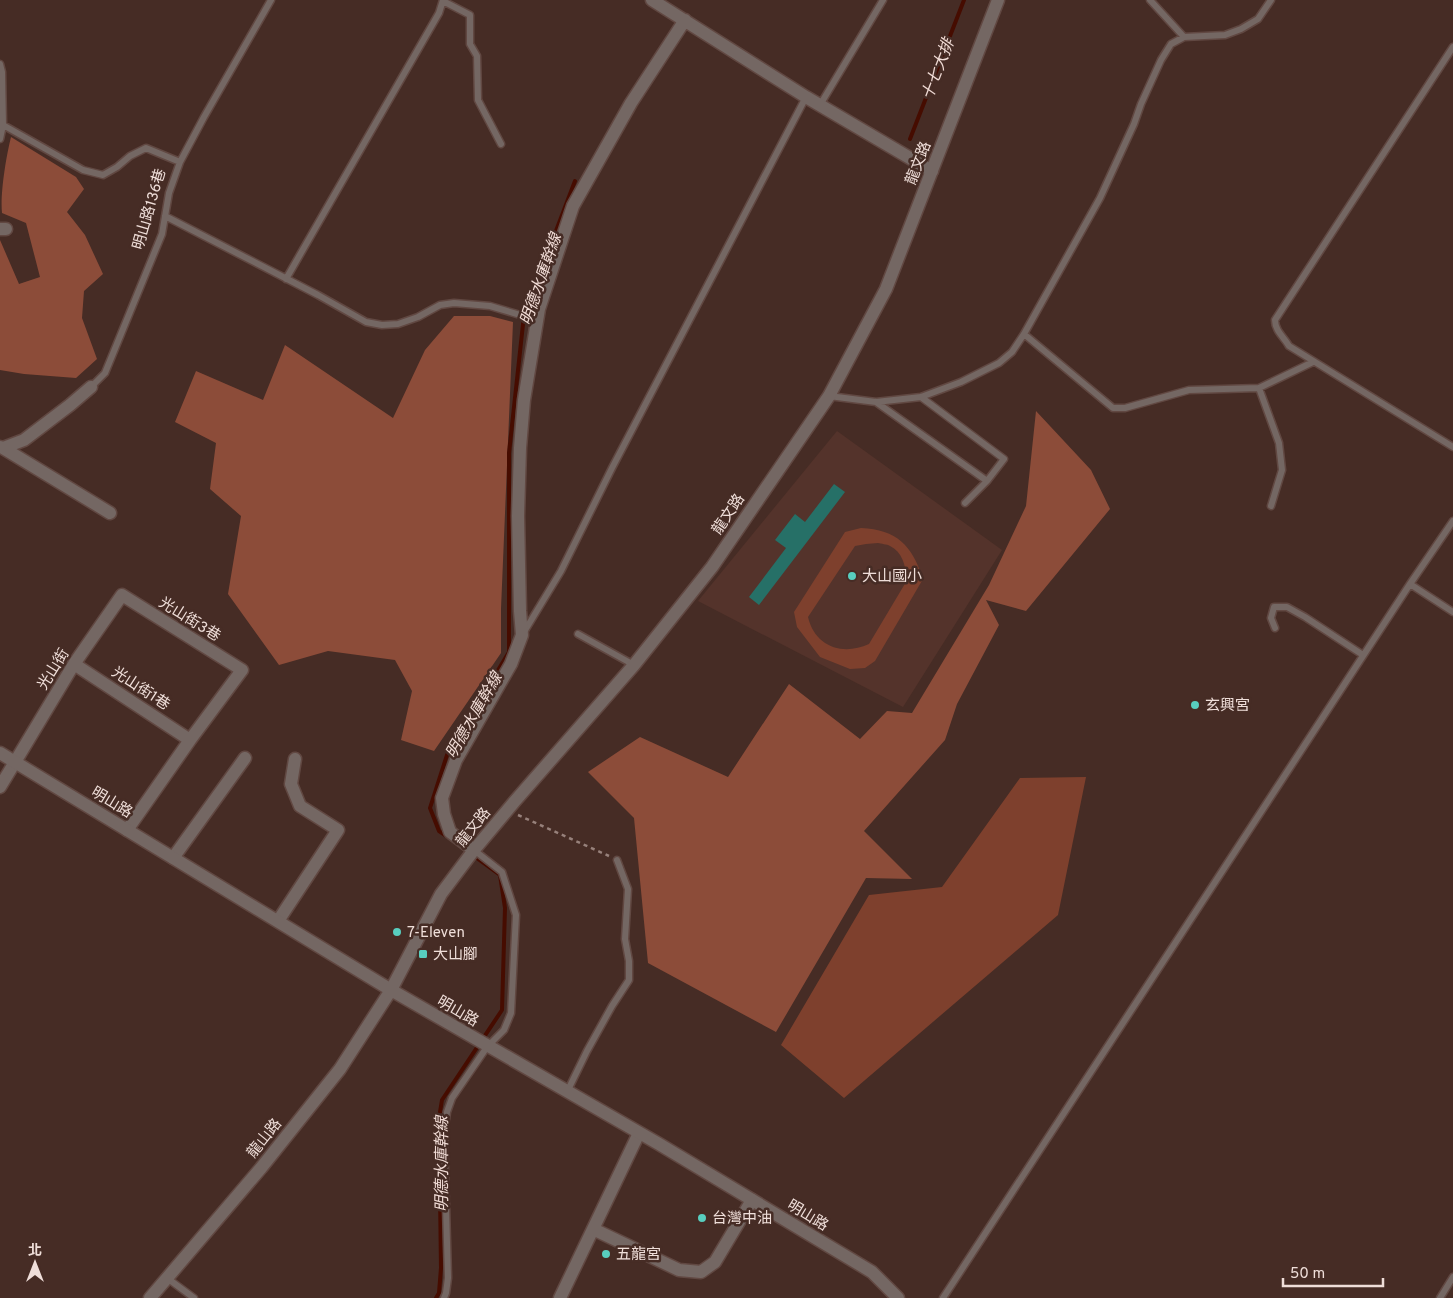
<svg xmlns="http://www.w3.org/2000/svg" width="1453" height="1298" font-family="Overpass,'Noto Sans TC',sans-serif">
<rect width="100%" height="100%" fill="#462c25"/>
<path fill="#54332b" d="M837,431L1002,550L903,707L698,601Z"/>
<path fill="#7e402d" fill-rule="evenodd" d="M861,528C897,530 912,545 923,579L875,661L865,668L850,669L820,657L797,627L794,612L845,532ZM878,543C881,544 887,544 890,546C903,552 907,569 906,582L869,644C843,656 815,647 808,617L855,546L866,544Z
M1086,777L1058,915L844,1098L781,1045L869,895L942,887L1020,778Z"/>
<path fill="#8c4c39" d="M11,137L76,177L84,189L67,212L85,235L103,274L84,291L82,318L97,359L76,378L24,374L0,370V240L19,284L40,277L26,223L2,213C0,194 6,157 11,137Z
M454,316H490L513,322L501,609V653L434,751L401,740L412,691L395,660L328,651L279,665L228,594L241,516L210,489L216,443L175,422L196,371L263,400L285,345L393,418L425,350Z
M1036,411L1091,470L1110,509L1026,611L986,600L999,625L957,704L945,740L864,831L912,879L866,878L776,1032L648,963L634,818L588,772L640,737L728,777L789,684L860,739L887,711L912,713L989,585L1026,506Z"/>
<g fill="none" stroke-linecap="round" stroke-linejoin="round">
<path stroke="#460c00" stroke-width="4" d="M910,139L964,0
M448,837L439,831L430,808L447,755L509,652V453L524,315L575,181
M436,1298L439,1293L441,1268L439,1118L442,1100L502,1010L505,908L500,875L474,856"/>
</g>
<path fill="#267067" d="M834,484L845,492L759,605L749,597L786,548L775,540L795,514L805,522Z"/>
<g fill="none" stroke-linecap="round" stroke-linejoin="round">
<g stroke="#614842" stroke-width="9">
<path id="service" d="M1150,0L1184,37
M443,1L470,15V44L477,56L478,100L501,144
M1453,47L1275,320C1275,331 1284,337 1289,346L1453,447
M0,64L2,72L3,125L0,139
M820,105L883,0
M3,125L83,170L103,175L117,167L130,156L146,148L180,162
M165,216L318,295L366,322L382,325L398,324L418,317L440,305L454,303L490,306L537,320
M286,279L439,13L443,0
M1024,334L1113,408H1125L1189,390L1259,388L1313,362
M91,387L105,373L162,234L169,193L180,162L204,117L271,0
M1259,388L1279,443L1282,470L1271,506
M829,396L876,402L921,397L961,382L999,363L1012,352L1024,334L1100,198L1134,124L1141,104L1161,60L1171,44L1184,37L1225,35L1241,29L1258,19L1271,0
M921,397L1004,459L987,481L965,503
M876,402L987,481
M1410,584L1453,612
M1275,628L1271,618L1274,607H1287L1305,617L1363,655
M524,632L561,571L612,468L806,97
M578,634L634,665
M567,1092L587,1051L612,1006L629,980V961L625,939L628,889L617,860
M167,1278L194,1298
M444,1298L446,1293L448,1278L444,1135L447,1112L452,1098L487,1047L504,1030L511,1013L516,915L502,872L474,850
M943,1298L1410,584L1453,521
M1440,1298L1453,1277"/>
</g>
<g stroke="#614842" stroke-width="15">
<path id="minor" d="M652,0L806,97L932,171
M0,229H6
M0,447L3,448L24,440L70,405L91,387
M3,448L110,513
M74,664L190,740
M0,787L74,664L122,595L242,670L190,740L127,830
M474,850L450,832L444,814L442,798L456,760L511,664L522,635L520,611L518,516L520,448L524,400L539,309L573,206L631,103L685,20
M173,858L245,758
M278,921L338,830L300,806L291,784L295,759
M593,1229L679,1270L701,1272L715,1262L752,1200
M560,1298L639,1133"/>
</g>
<g stroke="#614842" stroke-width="15">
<path id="tertiary" d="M0,753L391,990L659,1144L872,1272L898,1298
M150,1298L261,1168L340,1069L391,990L441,894L474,850L515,801L634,665L712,567L829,396L886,289L998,0"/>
</g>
<path stroke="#97817b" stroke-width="2.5" stroke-dasharray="4 4" stroke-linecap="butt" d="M518,815L609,856"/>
<use href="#service" stroke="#746763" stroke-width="6"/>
<use href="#minor" stroke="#746763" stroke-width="12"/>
<use href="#tertiary" stroke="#746763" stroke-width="12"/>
</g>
<g fill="#58cebf" stroke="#462c25" stroke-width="2">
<circle cx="852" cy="576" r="5"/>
<circle cx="1195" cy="705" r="5"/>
<circle cx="397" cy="932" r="5"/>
<rect x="418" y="949" width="10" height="10" rx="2.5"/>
<circle cx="702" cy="1218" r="5"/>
<circle cx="606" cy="1254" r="5"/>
</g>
<g text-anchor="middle" stroke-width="5" stroke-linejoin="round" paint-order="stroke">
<g font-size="15" fill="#efded9" stroke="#462c25">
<text transform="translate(918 163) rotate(-69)" y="5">龍文路</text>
<text transform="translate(149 209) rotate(-74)" y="5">明山路136巷</text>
<text transform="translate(728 514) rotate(-56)" y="5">龍文路</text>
<text transform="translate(190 619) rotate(32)" y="5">光山街3巷</text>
<text transform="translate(53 669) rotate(-58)" y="5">光山街</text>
<text transform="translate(141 688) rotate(33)" y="5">光山街1巷</text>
<text transform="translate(112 802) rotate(31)" y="5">明山路</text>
<text transform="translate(473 827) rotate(-51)" y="5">龍文路</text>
<text transform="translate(458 1011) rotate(30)" y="5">明山路</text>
<text transform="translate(264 1138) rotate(-51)" y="5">龍山路</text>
<text transform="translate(808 1215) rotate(31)" y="5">明山路</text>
</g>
<g font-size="15" fill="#efded9" stroke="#462c25" text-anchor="start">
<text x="862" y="581">大山國小</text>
<text x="1205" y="710">玄興宮</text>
<text x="407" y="937">7-Eleven</text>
<text x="433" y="959">大山腳</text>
<text x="712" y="1223">台灣中油</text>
<text x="616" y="1259">五龍宮</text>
</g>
<g font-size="16" font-style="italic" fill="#f1dcd6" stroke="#462c25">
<text transform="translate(937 69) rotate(-69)" y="6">十七大排</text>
<text transform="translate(540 279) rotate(-71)" y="6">明德水庫幹線</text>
<text transform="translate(473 715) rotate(-60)" y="6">明德水庫幹線</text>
<text transform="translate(441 1164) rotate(-90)" y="6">明德水庫幹線</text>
</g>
</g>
<g transform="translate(35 1263)" stroke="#462c25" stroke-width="4" paint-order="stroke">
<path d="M0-4L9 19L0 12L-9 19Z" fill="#efded9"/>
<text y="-8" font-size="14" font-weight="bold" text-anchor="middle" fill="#efded9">北</text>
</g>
<path d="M1283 1278v8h100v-8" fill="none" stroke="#efded9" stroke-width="2.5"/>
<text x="1290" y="1278" font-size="15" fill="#efded9" stroke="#462c25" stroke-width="4" paint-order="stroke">50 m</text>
</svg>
